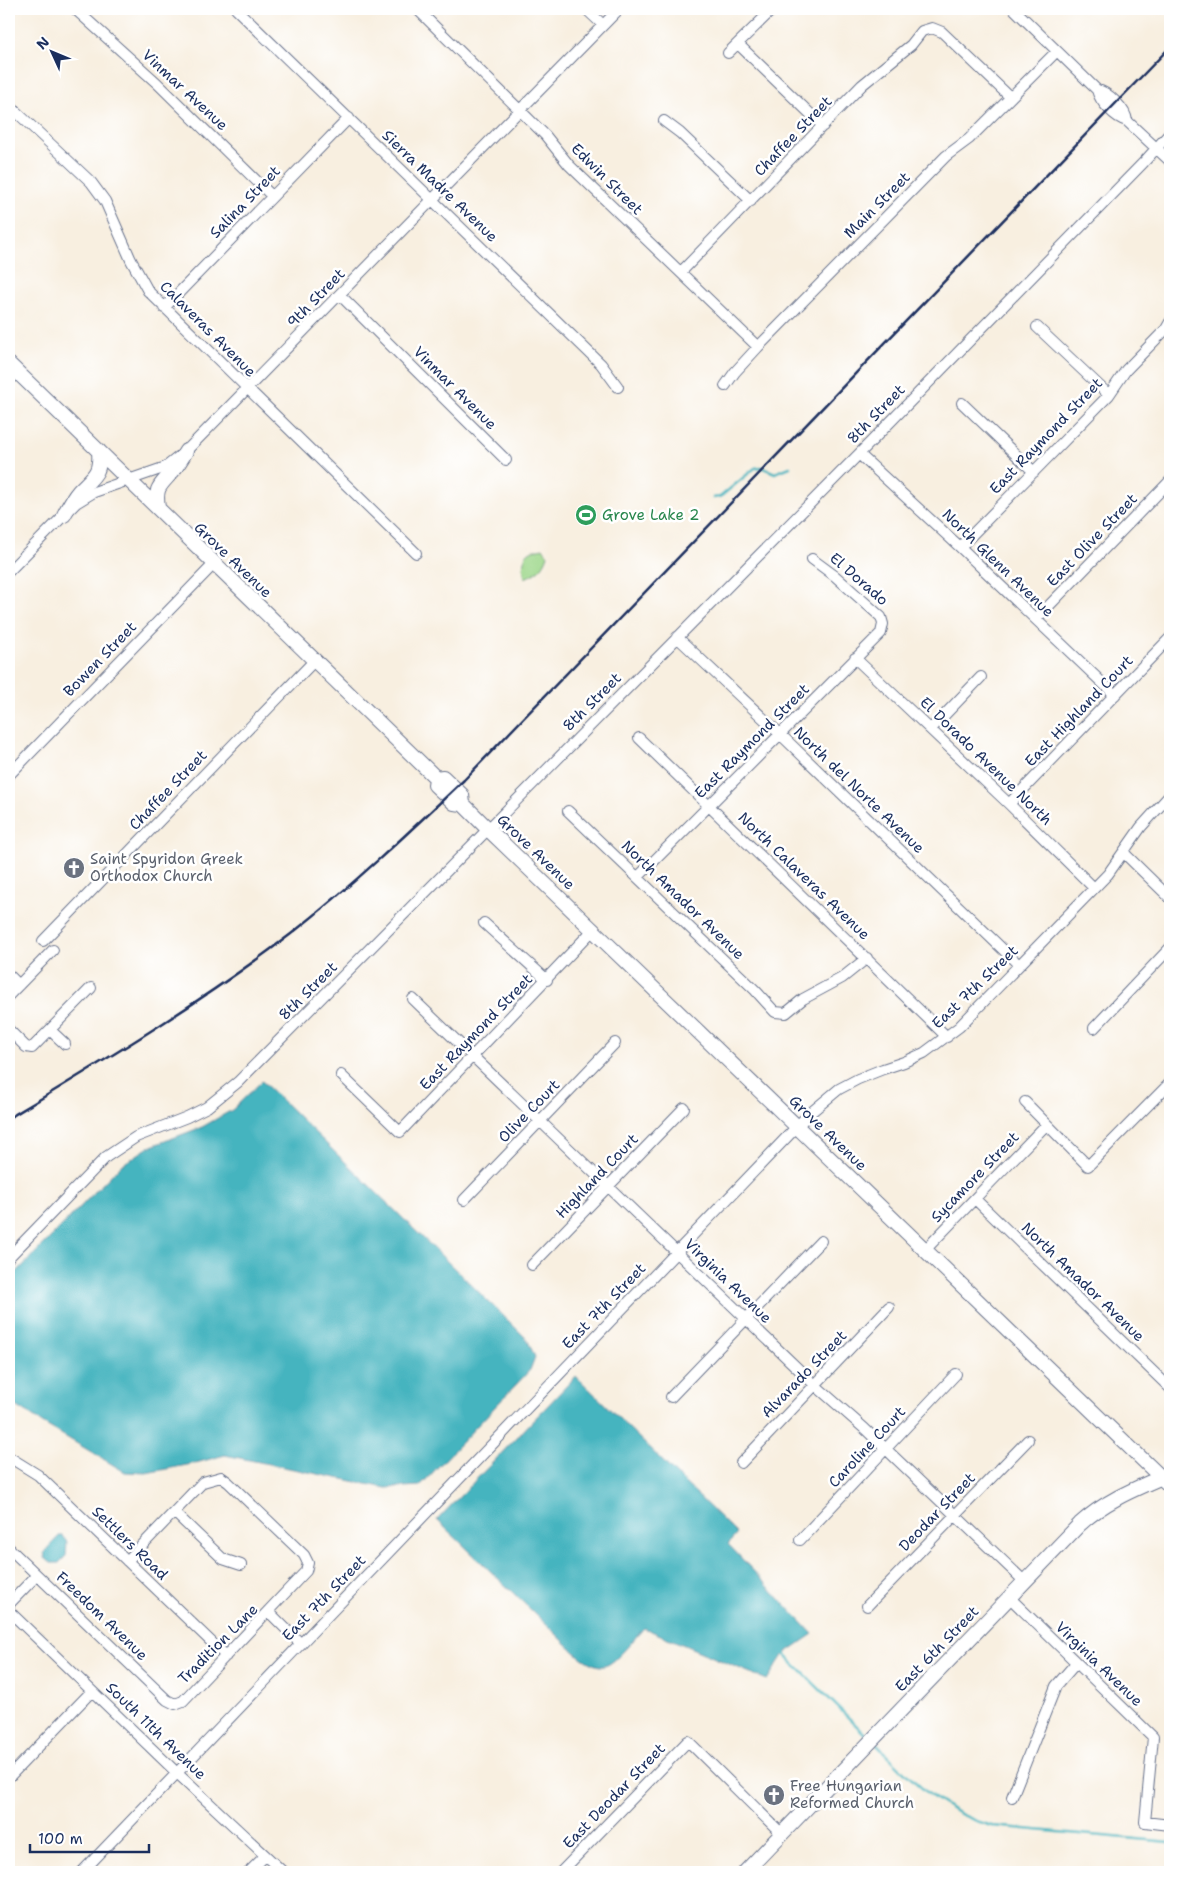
<svg xmlns="http://www.w3.org/2000/svg" width="1179" height="1881" font-family="'Shantell Sans',sans-serif">
<rect width="100%" height="100%" fill="#fff"/>
<filter id="ink" filterUnits="userSpaceOnUse"><feTurbulence type="fractalNoise" baseFrequency=".02" numOctaves="2"/><feDisplacementMap in="SourceGraphic" scale="10" xChannelSelector="R" yChannelSelector="G"/><feConvolveMatrix kernelMatrix="1 2 1 2 8 2 1 2 1" color-interpolation-filters="sRGB"/></filter>
<filter id="wash" filterUnits="userSpaceOnUse"><feTurbulence type="fractalNoise" baseFrequency=".0096" numOctaves="4" result="noise"/><feDisplacementMap in="SourceGraphic" scale="20" xChannelSelector="R" yChannelSelector="G"/><feGaussianBlur stdDeviation="1.12" result="paint"/><feColorMatrix in="noise" values="0 0 0 0 0 0 0 0 0 0 0 0 0 0 0 0 0 1.4 0 .05"/><feComposite in="paint" operator="in"/></filter>
<g filter="url(#wash)">
<rect width="100%" height="100%" fill="#f8efe0"/>
<path fill="#9dd78a" stroke="#5c8374" d="M543,548L548,555C544,568 537,573 525,578C523,570 521,556 531,551C534,549 540,549 543,548Z"/>
<path fill="#45b4bf" stroke="#30728e" d="M262,1081L527,1339L535,1357L530,1370L420,1486L386,1488L225,1455L192,1464L146,1473L125,1472L44,1424L9,1401V1280L120,1166L149,1147L202,1127L232,1110Z
M576,1376L737,1534L728,1544L813,1634L784,1654L767,1680L644,1628C635,1637 616,1664 604,1666C595,1667 585,1660 578,1655L437,1520Z
M59,1536H62L67,1542L66,1556L59,1563H51L45,1558L44,1552Z"/>
<g fill="none" stroke-linecap="round" stroke-linejoin="round">
<path stroke="#45b4bf" stroke-width="2.5" d="M713,498L720,497L755,468L761,467L775,473L790,467
M784,1654L868,1737
M876,1744C915,1782 938,1811 992,1826L1170,1842"/>
</g>
</g>
<g filter="url(#ink)">
<g fill="none" stroke-linecap="round" stroke-linejoin="round">
<g stroke="#68728c" stroke-width="12">
<path id="minor" d="M75,9L157,83L272,196
M236,9L601,364L618,387
M417,9L545,135L569,165L758,347
M586,9L603,25
M1014,9L1097,90C1100,102 1115,118 1127,121L1170,161
M738,44L823,126
M728,53L773,9
M1097,90C1108,92 1126,109 1127,121
M9,105L91,182L105,201L131,260L148,291L416,553
M664,121L680,133L751,201
M681,272L862,85L911,45L922,31L932,28L942,32L1010,97
M340,295L506,460
M164,308L349,118
M1037,327L1109,395
M725,386L735,372L758,347L946,156L969,139L1057,51
M962,403L1034,472
M859,454L960,547L1115,695
M960,547L1109,395L1126,370L1166,329L1170,322
M9,571L76,503L94,492L166,467L186,451L619,9
M1036,619L1170,481
M677,637L780,734L1019,965
M855,658L1009,804L1094,888
M931,729L981,677
M639,738L947,1037
M9,775L214,564
M1009,804L1170,638
M568,811L755,990L775,1012L786,1013L803,999L842,978L867,958
M1124,853L1170,898
M638,877L881,633L883,624L881,617L835,576L812,559
M484,923L547,980
M43,941L315,660
M9,975L19,985
M9,995L53,950
M413,999L815,1385L865,1429L1024,1581
M1094,1028L1170,948
M9,1030L26,1047L32,1048L91,988
M50,1030L65,1044
M341,1075L400,1132L594,929
M1025,1102L1088,1166L1170,1083
M975,1199L1170,1388
M464,1200L615,1043
M925,1250L1046,1125
M9,1257L106,1157L136,1137L187,1117L207,1107L238,1082L859,454L1144,162L1170,133
M532,1265L684,1108
M671,1397L821,1241
M9,1457L38,1475L226,1656
M741,1463L889,1307
M174,1512L223,1559L241,1565
M800,1540L956,1374
M9,1548L167,1700L175,1704L183,1701L306,1571L308,1563L304,1555L228,1482L221,1477L203,1482L127,1561
M1009,1597L1153,1737L1145,1822L1170,1825
M9,1604L37,1575
M867,1606L1028,1440
M9,1611L177,1773L283,1872
M268,1611L301,1644
M9,1777L92,1691
M1012,1797L1056,1686L1076,1663
M82,1872L809,1114L839,1089L858,1079L883,1069L904,1062L924,1053L959,1027L1108,874L1141,827L1170,795
M249,1872L265,1856
M561,1872L688,1741L782,1834"/>
</g>
<g stroke="#68728c" stroke-width="16">
<path id="major" d="M9,364L436,778L443,777L462,795L463,804L488,829L1170,1486
M158,508C155,487 159,487 172,472C177,466 182,458 186,451
M64,515C68,507 73,498 79,491C93,476 101,474 99,451
M436,778L435,785L454,803L463,804
M745,1872L1080,1524C1106,1500 1137,1488 1169,1474"/>
</g>
<use href="#minor" stroke="#fff" stroke-width="10"/>
<use href="#major" stroke="#fff" stroke-width="14"/>
<path stroke="#1b2f5e" stroke-width="2.5" d="M9,1118C105,1060 202,1002 291,934C352,886 408,833 464,780L1170,47"/>
</g>
</g>
<defs>
<g id="stadium-disc" transform="scale(1.125)"><circle r="9.5" fill="#2e9e5b" stroke="#fff"/><path d="M0-5a6.5 5 0 1 0 0 10a6.5 5 0 1 0 0-10ZM-3.5-1.8h7v3.6h-7Z" fill="#fff"/></g>
<g id="church-disc" transform="scale(1.125)"><circle r="9.5" fill="#6b7280" stroke="#fff"/><path d="M-1.2-6h2.4v3.5h3.3v2.4h-3.3V6h-2.4V-.1h-3.3v-2.4h3.3Z" fill="#fff"/></g>
</defs>
<g fill-rule="evenodd">
<use href="#stadium-disc" x="586" y="515"/>
<use href="#church-disc" x="74" y="868"/>
<use href="#church-disc" x="774" y="1795"/>
</g>
<g text-anchor="middle" stroke-width="5" stroke-linejoin="round" paint-order="stroke">
<g font-size="15" fill="#1b2f5e" stroke="#fff">
<text transform="translate(185 90) rotate(43)" y="5">Vinmar Avenue</text>
<text transform="translate(793 136) rotate(-46)" y="5">Chaffee Street</text>
<text transform="translate(607 179) rotate(45)" y="5">Edwin Street</text>
<text transform="translate(440 186) rotate(44)" y="5">Sierra Madre Avenue</text>
<text transform="translate(245 202) rotate(-46)" y="5">Salina Street</text>
<text transform="translate(877 205) rotate(-45)" y="5">Main Street</text>
<text transform="translate(316 298) rotate(-46)" y="5">9th Street</text>
<text transform="translate(208 329) rotate(45)" y="5">Calaveras Avenue</text>
<text transform="translate(455 388) rotate(45)" y="5">Vinmar Avenue</text>
<text transform="translate(876 414) rotate(-46)" y="5">8th Street</text>
<text transform="translate(1046 436) rotate(-46)" y="5">East Raymond Street</text>
<text transform="translate(1092 540) rotate(-46)" y="5">East Olive Street</text>
<text transform="translate(233 560) rotate(44)" y="5">Grove Avenue</text>
<text transform="translate(998 563) rotate(44)" y="5">North Glenn Avenue</text>
<text transform="translate(859 579) rotate(41)" y="5">El Dorado</text>
<text transform="translate(100 659) rotate(-46)" y="5">Bowen Street</text>
<text transform="translate(592 702) rotate(-45)" y="5">8th Street</text>
<text transform="translate(1079 711) rotate(-46)" y="5">East Highland Court</text>
<text transform="translate(752 741) rotate(-45)" y="5">East Raymond Street</text>
<text transform="translate(986 761) rotate(44)" y="5">El Dorado Avenue North</text>
<text transform="translate(168 790) rotate(-46)" y="5">Chaffee Street</text>
<text transform="translate(859 790) rotate(44)" y="5">North del Norte Avenue</text>
<text transform="translate(536 852) rotate(44)" y="5">Grove Avenue</text>
<text transform="translate(804 876) rotate(44)" y="5">North Calaveras Avenue</text>
<text transform="translate(683 900) rotate(44)" y="5">North Amador Avenue</text>
<text transform="translate(975 987) rotate(-44)" y="5">East 7th Street</text>
<text transform="translate(308 991) rotate(-45)" y="5">8th Street</text>
<text transform="translate(476 1032) rotate(-46)" y="5">East Raymond Street</text>
<text transform="translate(529 1111) rotate(-46)" y="5">Olive Court</text>
<text transform="translate(828 1133) rotate(44)" y="5">Grove Avenue</text>
<text transform="translate(597 1176) rotate(-46)" y="5">Highland Court</text>
<text transform="translate(975 1177) rotate(-46)" y="5">Sycamore Street</text>
<text transform="translate(728 1281) rotate(44)" y="5">Virginia Avenue</text>
<text transform="translate(1083 1282) rotate(44)" y="5">North Amador Avenue</text>
<text transform="translate(604 1306) rotate(-46)" y="5">East 7th Street</text>
<text transform="translate(804 1374) rotate(-46)" y="5">Alvarado Street</text>
<text transform="translate(867 1447) rotate(-47)" y="5">Caroline Court</text>
<text transform="translate(937 1512) rotate(-46)" y="5">Deodar Street</text>
<text transform="translate(130 1543) rotate(44)" y="5">Settlers Road</text>
<text transform="translate(324 1598) rotate(-46)" y="5">East 7th Street</text>
<text transform="translate(102 1616) rotate(44)" y="5">Freedom Avenue</text>
<text transform="translate(218 1644) rotate(-45)" y="5">Tradition Lane</text>
<text transform="translate(937 1649) rotate(-46)" y="5">East 6th Street</text>
<text transform="translate(1099 1664) rotate(44)" y="5">Virginia Avenue</text>
<text transform="translate(156 1731) rotate(44)" y="5">South 11th Avenue</text>
<text transform="translate(614 1796) rotate(-46)" y="5">East Deodar Street</text>
</g>
<g font-size="15" fill="#27864d" stroke="#fff" text-anchor="start">
<text x="602" y="520">Grove Lake 2</text>
</g>
<g font-size="15" fill="#5b616d" stroke="#fff" text-anchor="start">
<text x="90" y="864">Saint Spyridon Greek<tspan x="90" dy="17">Orthodox Church</tspan></text>
<text x="790" y="1791">Free Hungarian<tspan x="790" dy="17">Reformed Church</tspan></text>
</g>
</g>
<rect width="1179" height="1881" fill="none" stroke="#fff" stroke-width="30"/>
<g transform="translate(52 52) rotate(314)" stroke="#ffffff" stroke-width="4" paint-order="stroke">
<path d="M0-4L9 19L0 12L-9 19Z" fill="#1b2f5e"/>
<text y="-8" font-size="14" font-weight="bold" text-anchor="middle" fill="#1b2f5e">N</text>
</g>
<path d="M30 1844v8h119v-8" fill="none" stroke="#1b2f5e" stroke-width="2.5"/>
<text x="38" y="1844" font-size="15" fill="#1b2f5e" stroke="#ffffff" stroke-width="4" paint-order="stroke">100 m</text>
</svg>
